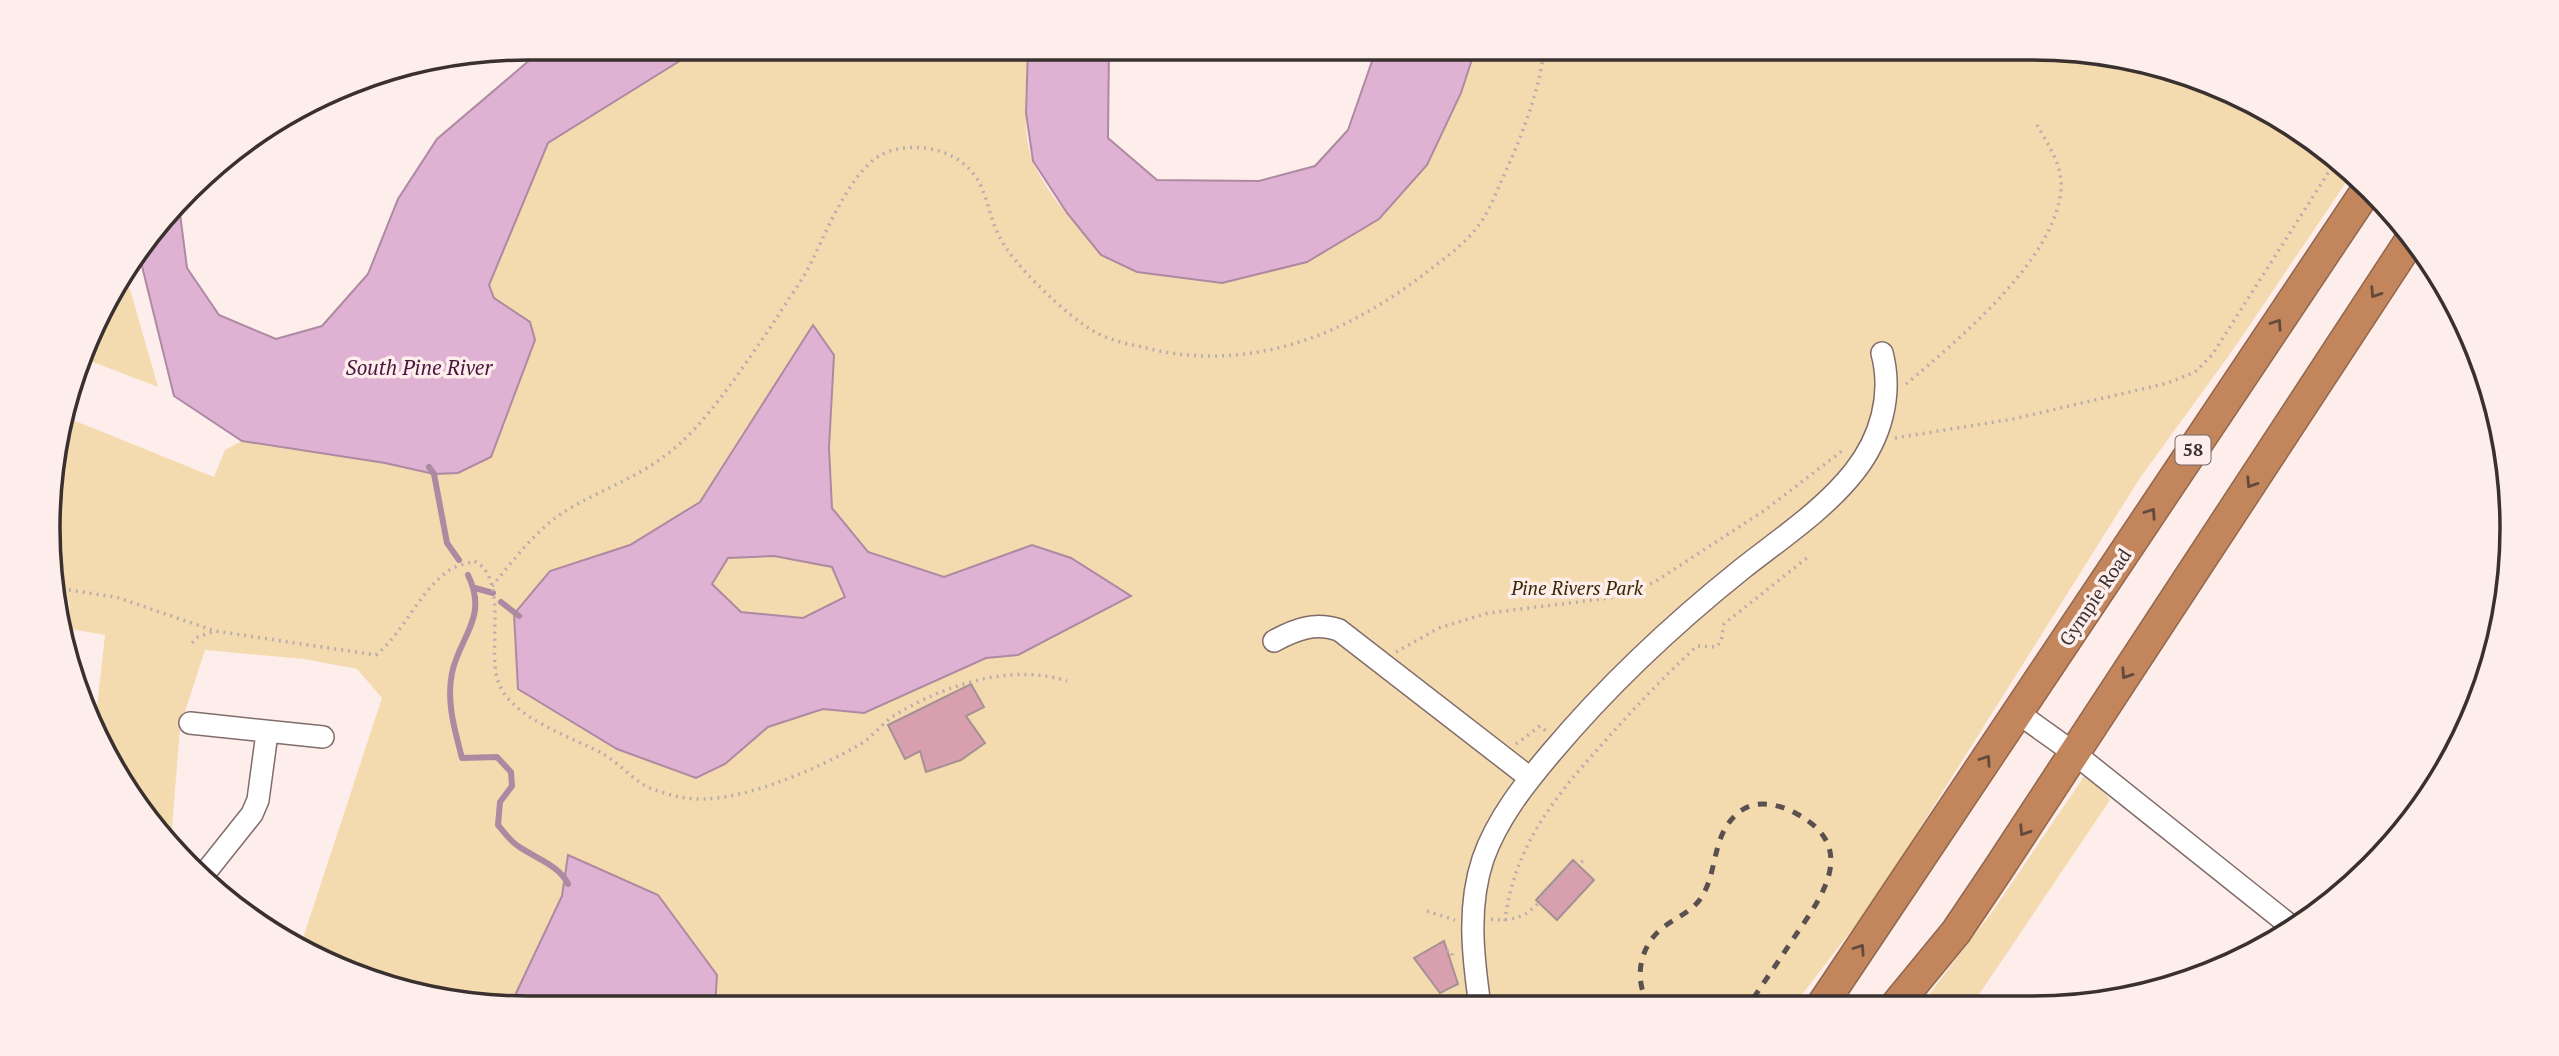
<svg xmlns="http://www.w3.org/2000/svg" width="2559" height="1056" font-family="'PT Serif',serif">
<rect width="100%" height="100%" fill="#fdeeec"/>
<path fill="#f4dbaf" d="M702,47H1028C1027,78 1021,135 1033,162C1048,196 1078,226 1101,255L1427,165L1461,93L1476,47H2031L2185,73L2271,111L2353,172L2235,347L2140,478L1874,901L1794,1005L528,1009L374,983L301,944L382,698L357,669L304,659L205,650L180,727L172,829L154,827L112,769L95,725L105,635L71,629L69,601L56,599L51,465L63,416L214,477L225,450L242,441L385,463L434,474L491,457L535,340L530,322L494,298L489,285L548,143Z
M125,272L158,387L80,357L111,288Z
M2085,775L2097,784L2110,800L1972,1005H1921L1992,912Z"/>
<path fill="#dfb1d2" stroke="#ad8aa1" stroke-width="2" fill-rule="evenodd" d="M545,47H702L548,143L489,285L494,298L530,322L535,340L491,457L458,473L434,474L385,463L242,441L174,396L139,254L179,206L187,268L219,315L276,339L322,326L368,274L398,199L437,139Z
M1028,47H1109L1108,138L1157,180L1259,181L1315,166L1348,130L1377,47H1476L1461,93L1427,165L1379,219L1307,262L1222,283L1137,272L1101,255L1067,213L1033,161L1026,113Z
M813,325L834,355L829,448L832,508L868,552L944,577L1032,545L1071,558L1131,596L1018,655L986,658L864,713L823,709L768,727L725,764L696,778L617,749L518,689L514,614L550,571L630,545L700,502ZM774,556L832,567L845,597L803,618L741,612L712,584L728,558Z
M568,855L658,895L717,975L715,1008L528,1009L510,1006L562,896Z"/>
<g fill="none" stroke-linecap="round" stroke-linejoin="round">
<path stroke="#ad8aa1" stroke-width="6" d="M429,467L434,474L447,543L459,560
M468,575C489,618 459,637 452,673C446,702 455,731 462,758L497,757L511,772L512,786L500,802L498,825C504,832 510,841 518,846C535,858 559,865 568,884
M475,588L493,593
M501,602L519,616"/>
</g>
<path fill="#d8a0ae" stroke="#a59094" stroke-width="2" d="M971,684L984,707L966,716L985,743L961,760L926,772L920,751L905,759L888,725Z
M1573,860L1594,880L1557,920L1536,900Z
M1444,941L1458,984L1440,993L1414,958Z"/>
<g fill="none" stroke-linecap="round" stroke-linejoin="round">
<g stroke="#816c69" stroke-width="24">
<path id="minor" d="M1274,641C1296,629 1315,622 1339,630L1530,778
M2018,713L2074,753L2292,927
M190,723L323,737
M201,878L252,814L258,800L267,733
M1480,1006C1473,957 1467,907 1483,859C1497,819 1524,785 1551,753C1609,684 1672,625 1742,569C1780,539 1824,510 1854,472C1881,438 1893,395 1882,353"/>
</g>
<g stroke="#92674c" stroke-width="33">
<path id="highway" d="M1822,1005L2368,188
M1896,1005L1956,932L1997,871L2413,236"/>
</g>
<path stroke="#baadab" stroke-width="3.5" stroke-dasharray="2 5" stroke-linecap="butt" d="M1906,384C1957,341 2055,260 2061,190C2063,165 2048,145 2037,125
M1895,438L2013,419L2168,383L2195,372L2212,355L2337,159
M492,586C514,560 537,528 567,510C600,490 635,479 666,455C705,427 748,360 776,319C785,304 796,289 805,274C824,241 850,163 890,151C924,141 965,152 981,186C988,202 991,220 999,236C1012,264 1068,317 1095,332C1111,341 1129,344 1146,348C1248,373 1342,337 1423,275C1441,261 1460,248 1475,230C1488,215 1495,195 1503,177C1523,134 1538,94 1545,47
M55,588L116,597L215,631
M192,643L198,637L215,631L376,655C404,632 418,593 448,571C455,566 466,564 474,561C509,577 487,651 498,681C510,719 574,737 605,755C621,765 635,782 652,789C669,795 687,800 704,799C750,798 819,768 859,745C873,737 882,723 895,715C945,685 1010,663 1067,681
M1396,652L1439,628L1488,613L1610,598L1653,583L1765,510L1842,451
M1516,744L1540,726L1546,731
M1427,911L1455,920
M1491,919C1534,925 1540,895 1568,871C1573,866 1581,863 1587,858
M1505,921C1513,851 1551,801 1597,750C1629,714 1661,679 1697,646L1716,647L1721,642L1724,624L1808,557
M1447,951L1450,950L1453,957"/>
<use href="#minor" stroke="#fff" stroke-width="21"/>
<use href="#highway" stroke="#c2855c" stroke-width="30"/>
<path stroke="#5a504f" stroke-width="5" stroke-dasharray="9 9" stroke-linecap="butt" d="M1650,1006C1633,981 1639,948 1661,929C1677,916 1696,911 1705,891C1718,864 1713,830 1742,810C1758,799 1781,805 1797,814C1860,848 1821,898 1793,939C1778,962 1763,984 1748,1006"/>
</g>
<defs><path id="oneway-chevron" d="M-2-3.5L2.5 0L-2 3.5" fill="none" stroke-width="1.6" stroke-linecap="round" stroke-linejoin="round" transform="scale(1.75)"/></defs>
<g stroke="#624a3c">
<use href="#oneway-chevron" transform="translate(2375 293) rotate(123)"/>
<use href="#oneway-chevron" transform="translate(2277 324) rotate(-56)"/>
<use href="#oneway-chevron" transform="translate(2251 483) rotate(123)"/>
<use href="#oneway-chevron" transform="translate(2151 513) rotate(-56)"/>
<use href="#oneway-chevron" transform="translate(2126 674) rotate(123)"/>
<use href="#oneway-chevron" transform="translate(1986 760) rotate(-56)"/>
<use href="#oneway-chevron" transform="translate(2024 831) rotate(123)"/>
<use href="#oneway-chevron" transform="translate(1860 949) rotate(-56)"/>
</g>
<g text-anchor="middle" stroke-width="7" stroke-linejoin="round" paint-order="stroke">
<rect fill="#fdeeec" stroke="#746968" stroke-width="2" x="2175.5" y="435.5" width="35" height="29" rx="5"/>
<g font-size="18" font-weight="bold" fill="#39302f">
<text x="2193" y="456">58</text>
</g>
<g font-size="19" font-style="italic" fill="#3a2801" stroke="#fdeeec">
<text x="1577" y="595">Pine Rivers Park</text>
</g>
<g font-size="19" fill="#39302f" stroke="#fdeeec">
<text transform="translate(2095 597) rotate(-56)" y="7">Gympie Road</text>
</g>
<g font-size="21" font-style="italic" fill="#4b1540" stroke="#fdeeec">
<text x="419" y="375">South Pine River</text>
</g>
</g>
<path d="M0 0H2559V1056H0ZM528 60H2032A468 468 0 0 1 2500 528V528A468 468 0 0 1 2032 996H528A468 468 0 0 1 60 528V528A468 468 0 0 1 528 60Z" fill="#fdeeec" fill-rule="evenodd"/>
<path fill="none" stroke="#39302f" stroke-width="3.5" d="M528 60H2032A468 468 0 0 1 2500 528V528A468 468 0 0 1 2032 996H528A468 468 0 0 1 60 528V528A468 468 0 0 1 528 60Z"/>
</svg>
